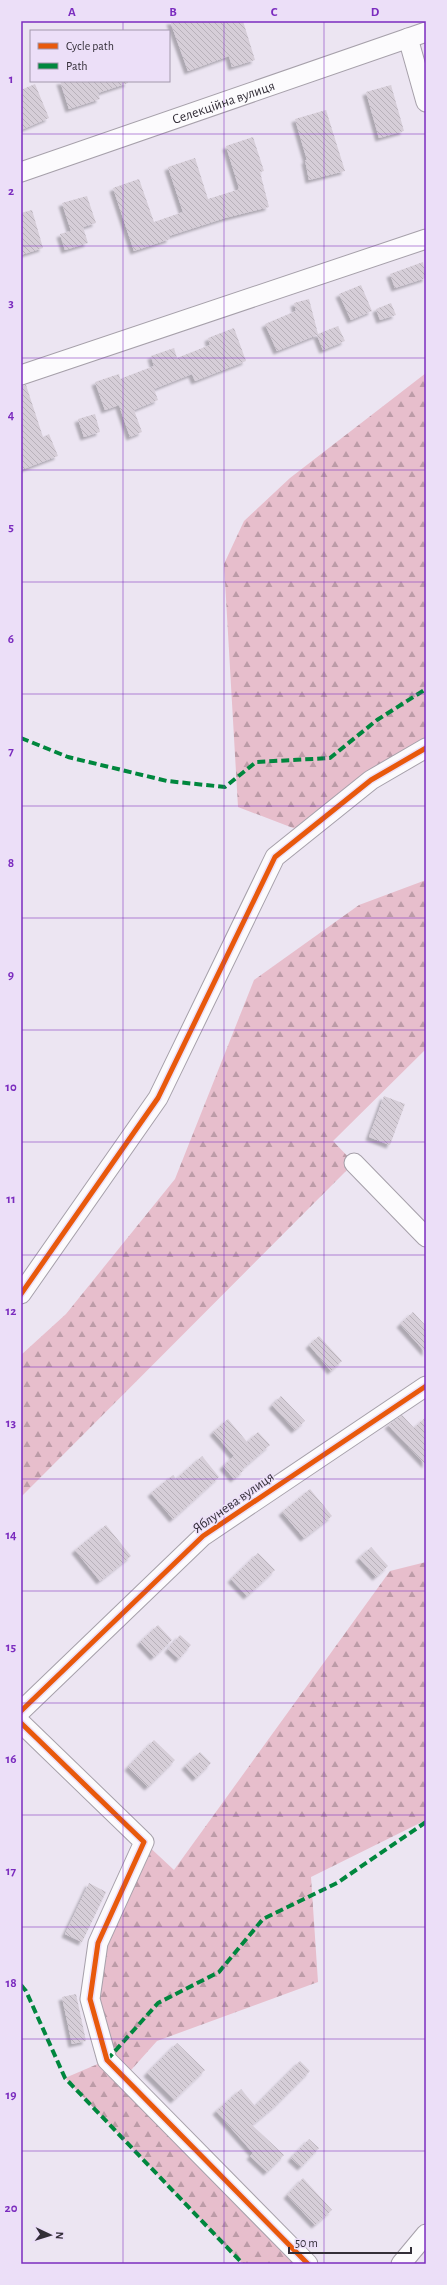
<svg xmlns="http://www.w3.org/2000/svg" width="447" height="2285" font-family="'Alegreya Sans',sans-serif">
<defs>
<pattern id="forest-firs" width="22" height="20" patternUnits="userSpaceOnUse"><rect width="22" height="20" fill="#e7becc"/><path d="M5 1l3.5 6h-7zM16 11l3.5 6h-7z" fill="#bc9ba7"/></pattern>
<pattern id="building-back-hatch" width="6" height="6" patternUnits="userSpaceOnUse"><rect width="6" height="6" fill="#d6ced8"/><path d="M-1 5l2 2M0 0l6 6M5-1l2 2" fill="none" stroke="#b8b1ba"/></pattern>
<filter id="shadow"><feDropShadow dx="-3.5" dy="3.5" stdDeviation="1" flood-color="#0004"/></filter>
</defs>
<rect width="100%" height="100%" fill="#ece5f2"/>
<path fill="url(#forest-firs)" d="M426,373V755L306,833L238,807L224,564L244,521L290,478Z
M426,880V1049L333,1141L354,1163L21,1497V1355L66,1314L175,1179L254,980L359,905Z
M426,1562V1820L311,1877L318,1982L157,2041L124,2078L306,2264H243L65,2078L107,2060L90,1999L98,1943L144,1842L174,1870L390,1571Z"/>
<path fill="url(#building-back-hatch)" filter="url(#shadow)" d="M170,21H243L255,60L232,67L229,56L188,71Z
M60,81H128V83L98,93L100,99L69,109Z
M35,84L49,118L21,130V90Z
M391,85L404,131L379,138L366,92Z
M326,110L345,171L309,180L305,160H307L295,119Z
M253,137L264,171L260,172L269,207L225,218L169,236L170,239L134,251L113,188L139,179L154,222L183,212L168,167L195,158L208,199L237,190L239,188L226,146Z
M87,196L96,223L83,227L88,243L65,250L60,234L71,231L62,203Z
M32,210L43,248L21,255V213Z
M423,262L426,278L395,288L390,274Z
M361,285L372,311L351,320L339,294Z
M309,299L318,334L338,326L345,341L323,350L317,335L277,351L265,324L296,311L294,303Z
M391,303L396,315L380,320L376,309Z
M234,328L246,361L195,381L192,374L154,389L158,400L134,410L142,432L130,437L119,405L105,410L95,382L119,374L120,379L154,366L151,356L174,348L177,358L210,345L208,338Z
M26,385L43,437L49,434L58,456L21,470V386Z
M95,414L100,432L84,437L78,419Z
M384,1096L405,1104L390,1145L369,1137Z
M413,1312L426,1326V1353L400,1324Z
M319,1336L342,1361L331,1371L309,1345Z
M281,1396L305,1421L295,1430L272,1405Z
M402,1415L414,1428L426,1417V1465L388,1425Z
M228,1419L247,1442L258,1432L270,1445L242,1469L244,1470L234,1479L223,1466L234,1456L213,1432Z
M202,1456L219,1477L173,1519L151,1493L173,1475L176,1479Z
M310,1489L332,1516L304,1538L282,1512Z
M106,1525L131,1556L100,1581L75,1550Z
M371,1547L388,1566L376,1577L359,1558Z
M258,1553L275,1570L247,1596L231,1579Z
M158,1625L172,1640L154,1657L140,1642Z
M180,1635L191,1645L179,1659L168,1649Z
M154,1740L175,1760L148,1787L128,1767Z
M200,1752L211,1763L196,1778L185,1766Z
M89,1883L106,1892L82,1942L65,1934Z
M76,1994L86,2041L72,2044L62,1997Z
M177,2043L205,2070L174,2100L147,2073Z
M300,2061L310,2071L276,2105L252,2125L284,2155L267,2172L250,2156L253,2153L216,2111L241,2089L255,2106Z
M309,2139L319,2148L301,2167L291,2158Z
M303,2178L332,2210L315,2225L287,2195Z"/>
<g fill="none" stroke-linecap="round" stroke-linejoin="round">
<g stroke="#a6a0aa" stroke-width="21">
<g id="minor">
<path d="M408,38L426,102"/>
<path id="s1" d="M21,172L426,32"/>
<path d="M21,375L426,239"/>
<path d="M354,1163L426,1237"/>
<path d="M21,1294L158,1098L275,857L371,780L426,748"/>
<path d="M21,1711L203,1536L426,1386"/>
<path d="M21,1723L144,1842L98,1943L90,1999L107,2060L308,2264"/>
<path d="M401,2264L426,2234"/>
</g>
</g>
<use href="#minor" stroke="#fcfbfd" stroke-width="19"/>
<path stroke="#00873e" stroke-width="4" stroke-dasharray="8 4" stroke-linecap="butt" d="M21,738L68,757L167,781L225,787L256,762L330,758L377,720L426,689
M21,1985L26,1991L65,2078L243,2264
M107,2060L158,2003L219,1972L263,1919L337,1883L426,1822"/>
<g stroke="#ecdff8" stroke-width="8">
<path id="cycleway" d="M21,1294L158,1098L275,857L371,780L426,748
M21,1711L203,1536L426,1386
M21,1723L144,1842L98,1943L90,1999L107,2060L308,2264"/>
</g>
<use href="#cycleway" stroke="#e8590c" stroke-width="5"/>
</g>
<path fill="none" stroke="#7b2cbf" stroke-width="1" stroke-opacity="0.55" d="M123,21V31M224,21V2264M324,21V2264M123,81V2264M21,134H426M21,246H426M21,358H426M21,470H426M21,582H426M21,694H426M21,806H426M21,918H426M21,1030H426M21,1142H426M21,1255H426M21,1367H426M21,1479H426M21,1591H426M21,1703H426M21,1815H426M21,1927H426M21,2039H426M21,2151H426"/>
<g text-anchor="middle" stroke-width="3" stroke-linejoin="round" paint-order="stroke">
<g font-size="14" fill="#332e38" stroke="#ecdff8">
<text dy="5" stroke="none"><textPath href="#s1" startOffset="214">Селекційна вулиця</textPath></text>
<text transform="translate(233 1502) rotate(-35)" y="5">Яблунева вулиця</text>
</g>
</g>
<rect width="447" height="2285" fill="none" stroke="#ecdff8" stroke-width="44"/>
<rect x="30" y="30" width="140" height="52" fill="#ecdff8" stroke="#a298ab"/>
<rect x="38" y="43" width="20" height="6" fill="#e8590c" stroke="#a298ab"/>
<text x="66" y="50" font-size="12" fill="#332e38">Cycle path</text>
<rect x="38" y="63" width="20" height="6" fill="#00873e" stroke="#a298ab"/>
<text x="66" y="70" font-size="12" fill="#332e38">Path</text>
<g transform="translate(50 2235) rotate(94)" stroke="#ecdff8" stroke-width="3" paint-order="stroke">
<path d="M0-3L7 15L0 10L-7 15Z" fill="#332e38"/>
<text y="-6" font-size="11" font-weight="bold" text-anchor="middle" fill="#332e38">N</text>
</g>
<path d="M289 2247v6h122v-6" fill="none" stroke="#332e38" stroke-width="2"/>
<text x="295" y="2247" font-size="12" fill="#332e38" stroke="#ecdff8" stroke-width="3" paint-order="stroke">50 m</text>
<rect x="22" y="22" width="403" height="2241" fill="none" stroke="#7b2cbf" stroke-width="1.5"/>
<g font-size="13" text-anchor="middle" font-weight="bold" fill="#7b2cbf">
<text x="72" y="16">A</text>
<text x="173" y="16">B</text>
<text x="274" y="16">C</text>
<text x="375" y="16">D</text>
<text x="11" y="83">1</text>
<text x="11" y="195">2</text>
<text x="11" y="307">3</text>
<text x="11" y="419">4</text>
<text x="11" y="531">5</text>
<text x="11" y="643">6</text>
<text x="11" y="755">7</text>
<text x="11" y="867">8</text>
<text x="11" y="979">9</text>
<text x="11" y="1091">10</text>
<text x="11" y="1203">11</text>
<text x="11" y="1315">12</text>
<text x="11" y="1427">13</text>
<text x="11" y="1539">14</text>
<text x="11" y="1651">15</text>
<text x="11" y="1763">16</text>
<text x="11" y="1875">17</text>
<text x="11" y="1987">18</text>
<text x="11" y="2099">19</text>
<text x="11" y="2212">20</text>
</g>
</svg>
